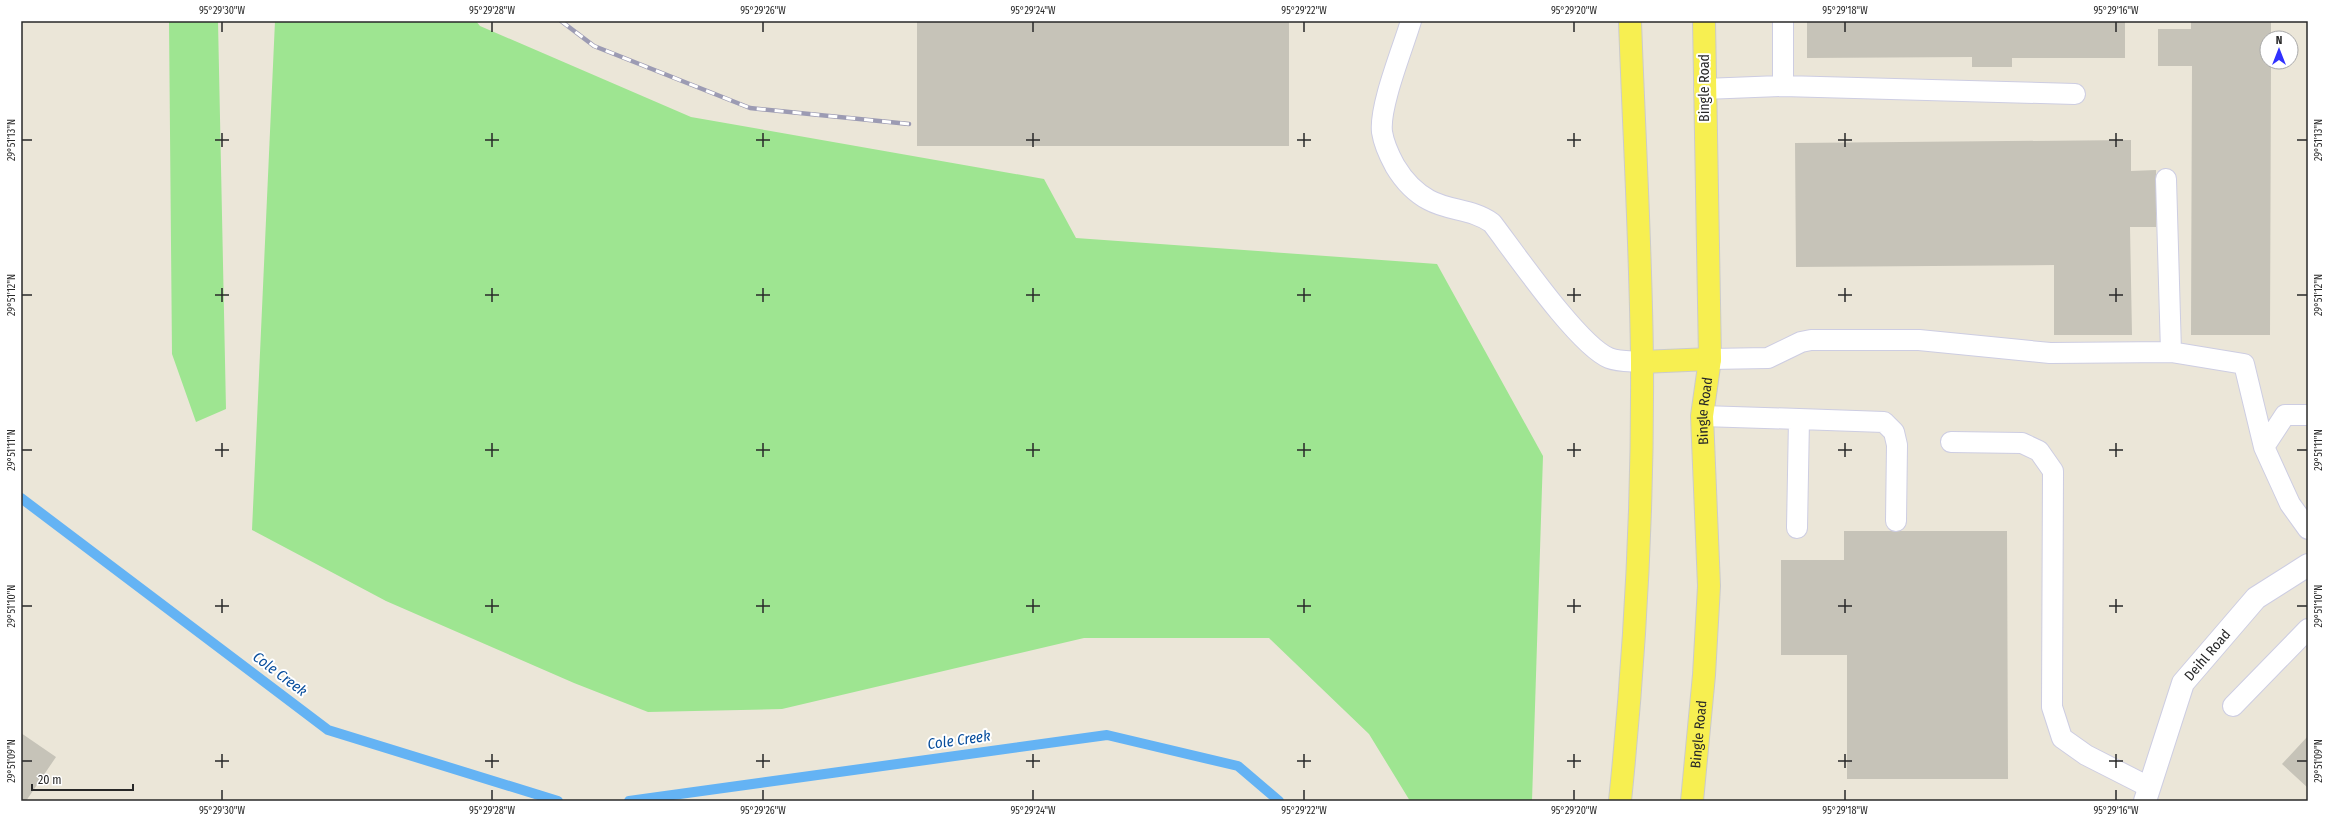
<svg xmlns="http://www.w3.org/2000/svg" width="2329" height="822" font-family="'Fira Sans Condensed',sans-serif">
<rect width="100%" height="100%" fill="#ebe6d8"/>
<path fill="#9ee591" d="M169,21H218L226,409L196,422L172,354Z
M275,21H476L480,26L691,117L1044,179L1076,238L1437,264L1543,456L1532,801H1410L1369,734L1269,638H1084L782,709L648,712L574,683L386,601L252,530Z"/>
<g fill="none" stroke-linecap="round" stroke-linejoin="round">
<path stroke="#64b3f4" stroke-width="10" d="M21,498L328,730L558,801
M629,801L1107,735L1238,766L1279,801"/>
</g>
<path fill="#c6c3b8" d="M917,21H1289V146H917Z
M1807,21H2125V58H2012V67H1972V57L1807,58Z
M2191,21H2271V38H2267V62H2271L2270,335H2191L2192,66H2158V29H2191Z
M2131,140V171L2156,170V227H2130L2132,335H2054V265L1796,267L1795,143Z
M1844,531H2007L2008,779H1847V655H1781V560H1844Z
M21,733L56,757L26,801H21Z
M2308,736V788L2282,764Z"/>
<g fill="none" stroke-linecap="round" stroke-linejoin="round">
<g stroke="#cdcde2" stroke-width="22">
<path id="service" d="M1411,21C1403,48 1379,106 1382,132C1384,145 1389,155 1395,166C1404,181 1414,192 1429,200C1449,211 1473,209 1492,223C1515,253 1578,345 1609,358C1619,362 1631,361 1642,362
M1783,21V86L2075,94
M1704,89L1783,86
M2166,179L2171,352
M1710,359L1768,358L1801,342L1811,340H1919L2050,353L2171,352L2244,364L2264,447L2290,504L2308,529
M1702,416L1799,419L1797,528
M1799,419L1884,422L1894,432L1897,445L1896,521
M1951,442L2022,443L2039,451L2053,471L2052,707L2062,738L2086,755L2149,787
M2264,447L2285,415H2308
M2233,706L2308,629"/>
</g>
<g stroke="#cdcde2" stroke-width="24">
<g id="minor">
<path id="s1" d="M2145,801L2183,683L2256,598L2308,565"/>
</g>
</g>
<g stroke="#cbcbcb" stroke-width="24">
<g id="primary">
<path d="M1642,362L1710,359"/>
<path d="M1620,801C1635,655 1643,509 1642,362C1641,249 1634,135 1630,21"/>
<path id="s2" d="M1692,801L1704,675L1709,586L1702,416L1710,359L1704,21"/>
</g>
</g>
<use href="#service" stroke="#fff" stroke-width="20"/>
<use href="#minor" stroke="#fff" stroke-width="22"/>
<use href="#primary" stroke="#f7ef51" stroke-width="22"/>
<g stroke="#9c9bb3" stroke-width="4.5">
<path id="rail" d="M561,21L594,46L750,108L909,124"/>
</g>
<use href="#rail" stroke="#fff" stroke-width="3" stroke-dasharray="9" stroke-linecap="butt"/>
</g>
<path fill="none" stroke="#282828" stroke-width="1.5" d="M222,22V32M492,22V32M763,22V32M1033,22V32M1304,22V32M1574,22V32M1845,22V32M2116,22V32M222,133V147M492,133V147M763,133V147M1033,133V147M1304,133V147M1574,133V147M1845,133V147M2116,133V147M22,140H32M215,140H229M485,140H499M756,140H770M1026,140H1040M1297,140H1311M1567,140H1581M1838,140H1852M2109,140H2123M2297,140H2307M222,288V302M492,288V302M763,288V302M1033,288V302M1304,288V302M1574,288V302M1845,288V302M2116,288V302M22,295H32M215,295H229M485,295H499M756,295H770M1026,295H1040M1297,295H1311M1567,295H1581M1838,295H1852M2109,295H2123M2297,295H2307M222,443V457M492,443V457M763,443V457M1033,443V457M1304,443V457M1574,443V457M1845,443V457M2116,443V457M22,450H32M215,450H229M485,450H499M756,450H770M1026,450H1040M1297,450H1311M1567,450H1581M1838,450H1852M2109,450H2123M2297,450H2307M222,599V613M492,599V613M763,599V613M1033,599V613M1304,599V613M1574,599V613M1845,599V613M2116,599V613M22,606H32M215,606H229M485,606H499M756,606H770M1026,606H1040M1297,606H1311M1567,606H1581M1838,606H1852M2109,606H2123M2297,606H2307M222,754V768M492,754V768M763,754V768M1033,754V768M1304,754V768M1574,754V768M1845,754V768M2116,754V768M22,761H32M215,761H229M485,761H499M756,761H770M1026,761H1040M1297,761H1311M1567,761H1581M1838,761H1852M2109,761H2123M2297,761H2307M222,790V800M492,790V800M763,790V800M1033,790V800M1304,790V800M1574,790V800M1845,790V800M2116,790V800"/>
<g text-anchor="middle" stroke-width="4" stroke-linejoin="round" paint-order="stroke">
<g font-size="14" fill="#282828" stroke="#fff">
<text transform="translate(1704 88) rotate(-90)" y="5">Bingle Road</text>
<text dy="5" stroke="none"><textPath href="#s2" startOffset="391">Bingle Road</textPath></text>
<text dy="5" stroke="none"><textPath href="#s1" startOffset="161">Deihl Road</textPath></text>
<text dy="5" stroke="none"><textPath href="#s2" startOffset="67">Bingle Road</textPath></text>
</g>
<g font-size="15" font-style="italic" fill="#074d9c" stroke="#fff">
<text transform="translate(280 674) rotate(37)" y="5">Cole Creek</text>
<text transform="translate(959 740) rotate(-8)" y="5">Cole Creek</text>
</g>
</g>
<rect width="2329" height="822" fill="none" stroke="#ffffff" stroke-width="44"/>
<g transform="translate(2279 50)"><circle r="19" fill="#ffffff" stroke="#a9a9a9"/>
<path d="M0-3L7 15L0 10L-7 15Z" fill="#3131ff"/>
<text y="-6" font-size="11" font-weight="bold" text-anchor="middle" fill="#282828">N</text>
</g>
<path d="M32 784v6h101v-6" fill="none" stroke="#282828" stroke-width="2"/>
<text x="38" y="784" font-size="12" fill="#282828" stroke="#ffffff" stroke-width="3" paint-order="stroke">20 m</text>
<rect x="22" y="22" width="2285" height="778" fill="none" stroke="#282828" stroke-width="1.5"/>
<g font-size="10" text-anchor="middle" fill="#282828">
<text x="222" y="14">95°29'30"W</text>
<text x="492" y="14">95°29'28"W</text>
<text x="763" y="14">95°29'26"W</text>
<text x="1033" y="14">95°29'24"W</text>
<text x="1304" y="14">95°29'22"W</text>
<text x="1574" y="14">95°29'20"W</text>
<text x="1845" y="14">95°29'18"W</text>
<text x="2116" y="14">95°29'16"W</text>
<text transform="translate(11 140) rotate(-90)" y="4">29°51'13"N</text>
<text transform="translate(2318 140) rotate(-90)" y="4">29°51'13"N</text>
<text transform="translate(11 295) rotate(-90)" y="4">29°51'12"N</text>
<text transform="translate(2318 295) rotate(-90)" y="4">29°51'12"N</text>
<text transform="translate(11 450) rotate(-90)" y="4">29°51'11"N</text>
<text transform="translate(2318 450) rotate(-90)" y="4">29°51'11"N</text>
<text transform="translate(11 606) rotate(-90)" y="4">29°51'10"N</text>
<text transform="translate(2318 606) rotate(-90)" y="4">29°51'10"N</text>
<text transform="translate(11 761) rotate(-90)" y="4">29°51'09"N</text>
<text transform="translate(2318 761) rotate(-90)" y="4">29°51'09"N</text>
<text x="222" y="814">95°29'30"W</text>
<text x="492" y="814">95°29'28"W</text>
<text x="763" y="814">95°29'26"W</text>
<text x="1033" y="814">95°29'24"W</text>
<text x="1304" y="814">95°29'22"W</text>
<text x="1574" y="814">95°29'20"W</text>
<text x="1845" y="814">95°29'18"W</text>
<text x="2116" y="814">95°29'16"W</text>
</g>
</svg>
